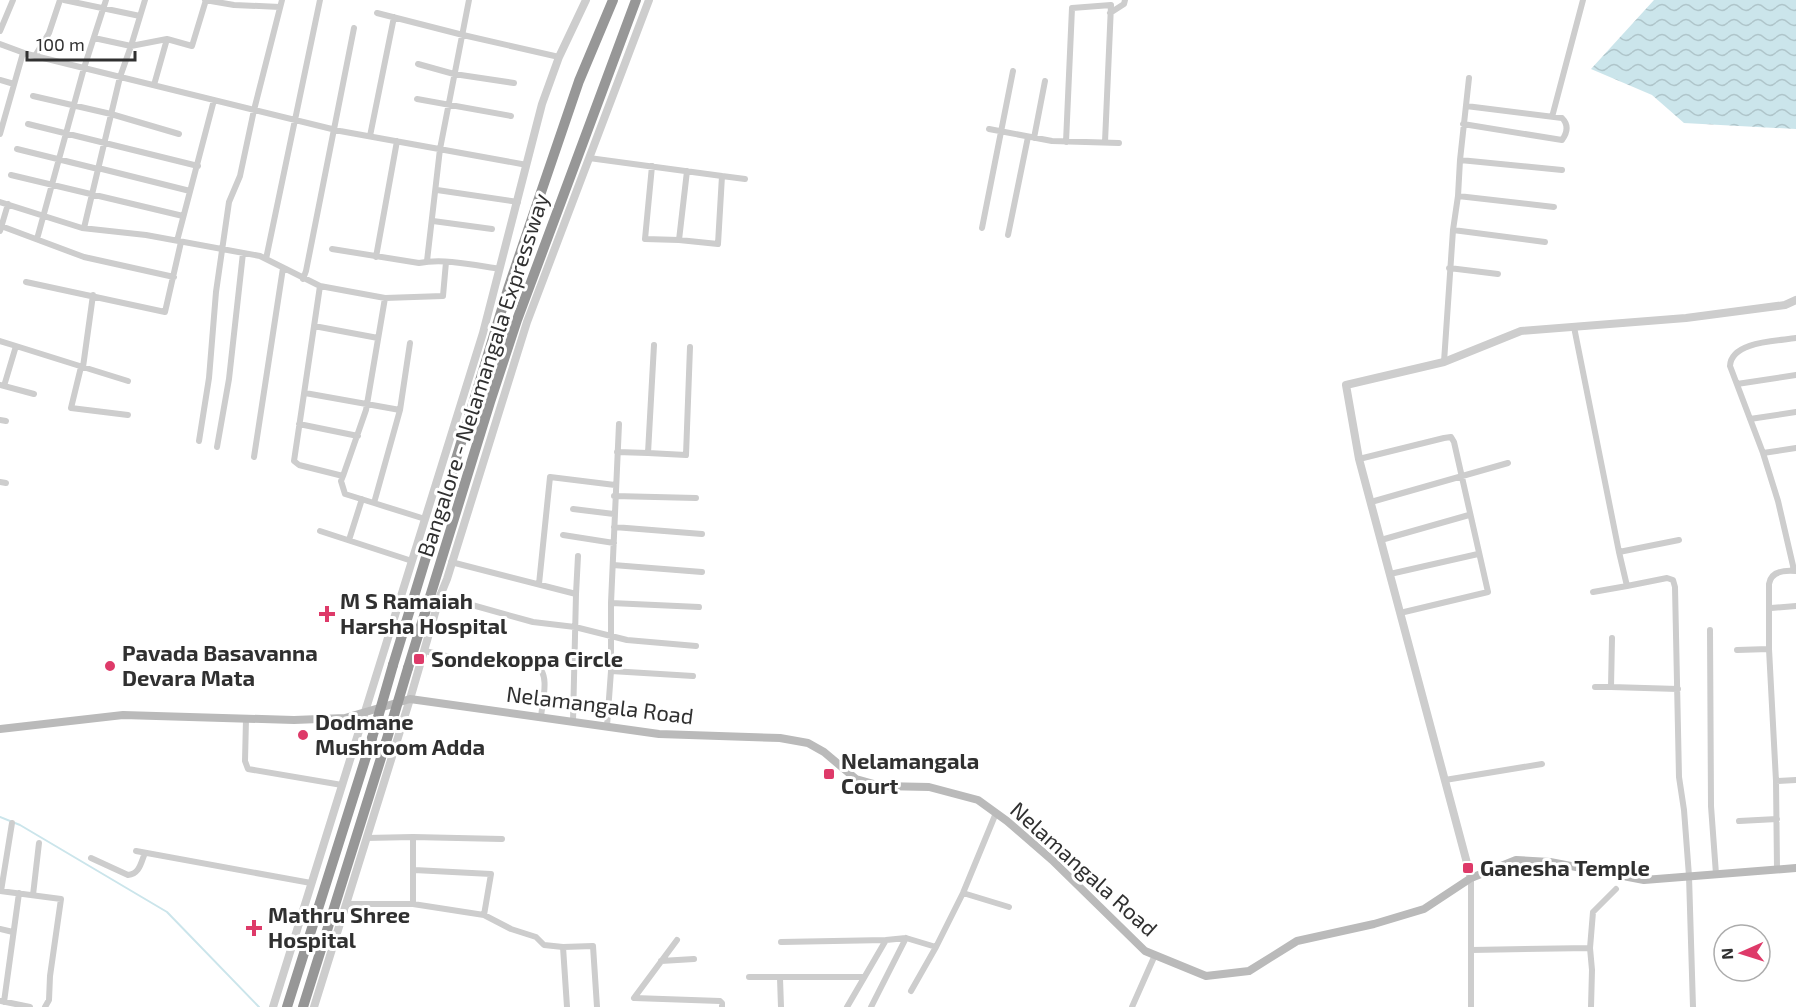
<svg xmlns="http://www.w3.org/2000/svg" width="1796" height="1007" font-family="'Exo 2',sans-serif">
<defs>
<pattern id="water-waves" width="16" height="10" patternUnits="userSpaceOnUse" patternTransform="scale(1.5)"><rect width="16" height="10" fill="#cbe5eb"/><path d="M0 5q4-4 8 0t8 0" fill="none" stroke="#afc5ca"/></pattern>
</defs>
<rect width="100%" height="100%" fill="#fff"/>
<path fill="url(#water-waves)" d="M1654,0H1796V129L1684,123L1652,95L1591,69Z"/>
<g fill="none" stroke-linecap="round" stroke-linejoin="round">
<path stroke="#cbe5eb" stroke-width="2" d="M0,817L20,825L167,912L259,1007"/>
<path stroke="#cdcdcd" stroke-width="6" d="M64,0L140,16
M205,0L234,5L280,7
M377,13L463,35L559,57
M1110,13L1124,4L1125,0
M0,31L13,0
M94,38L131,46L167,39L192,46L206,0
M0,44L27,54L340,131L527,165
M35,56L49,33L60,0
M418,64L454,74L514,83
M0,80L14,84
M154,85L167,39
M33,96L111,114L179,134
M417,99L511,116
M1552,117L1583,0
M28,124L198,166
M1463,124L1562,140C1567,133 1569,125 1562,118L1466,106
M989,129L1052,141L1119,143
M0,134L23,53
M370,136L394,17
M1034,138L1045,81
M1066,142L1072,8L1111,5L1105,142
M17,149L98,169
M589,158L722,176L718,244L679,240L687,171
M1460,160L1562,170
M652,166L645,239L679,240
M98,168L190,191
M11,175L183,216
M722,176L745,179
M437,190L518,202
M1458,196L1554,207
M0,202L82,228L146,235L260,256L320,286L385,298L443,296L446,262
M433,221L492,229
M1,226L84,257L174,277
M84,228L120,77L131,46L145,0
M982,228L1013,71
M1453,230L1545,242
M0,231L8,204
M1008,235L1028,137
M37,239L84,68L106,0
M177,241L214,100
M332,249L419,263C444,258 474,265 500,269
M376,257L397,141
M266,259L320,0
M427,261L440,149L469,0
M1449,268L1498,274
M303,279L306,271L354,28
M26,282L165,312L181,242
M320,286L294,461L299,465L343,476L366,410L385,298
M314,326L378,338
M1574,327L1619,552L1627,586L1667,578L1673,580L1675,587L1679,777L1684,810L1689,876L1693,1007
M0,341L16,346
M410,343L400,410L374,503L425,519
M1444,362L1453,230L1458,196L1460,160L1469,78
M81,367L71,408L128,415
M83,367L128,381
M1737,384L1796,375
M0,385L34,394
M4,386L16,346L83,367L93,295
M305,393L400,410
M1750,419L1796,412
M0,420L6,421
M299,424L358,436
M199,441L209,378L216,292L229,202L240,176L254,110L282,0
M217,447L229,379L243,253
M617,452L648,453L654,345
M648,453L686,455L690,347
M1763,453L1796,448
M254,457L283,268
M1359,459L1444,438L1451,437L1454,442L1488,592L1400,613
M343,476L341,481L345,494L374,503
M0,482L6,483
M614,496L696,498
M1371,502L1508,463
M573,509L614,514
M614,527L702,534
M320,531L412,561
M563,535L614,543
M349,540L362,499
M1381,540L1469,515
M1619,552L1679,540
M451,562L576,594L578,556
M613,565L702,572
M1794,570L1778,501L1763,453L1730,366C1731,341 1778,341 1796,338
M1390,574L1478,554
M539,584L550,477L615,485
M1593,592L1627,586
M440,596L533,622L575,627L627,640L696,646
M611,603L699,607
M1771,608L1796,606
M1710,630L1711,806L1716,874
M1612,638L1611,687L1678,689
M1737,650L1769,649
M425,651L463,660H481
M506,666C516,666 527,665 536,667C551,671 542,704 541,717
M611,671L693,676
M1595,687H1611
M246,719L245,761L248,769L342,785
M573,721L576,594
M607,726L611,671V603L619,424
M1445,780L1542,764
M1776,781L1796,780
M1739,821L1777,819
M366,838L413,837L502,839
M136,851L311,883
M91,858L128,875C140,874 141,862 145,853
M1777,869L1776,781L1769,649V584C1771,571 1785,570 1796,571
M414,870L491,874L484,915
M1471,878V1007
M0,891L61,899L50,976L49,1000L45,1007
M1,891L12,823
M963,893L1009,907
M33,895L39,843
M346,904H413L484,915L511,929L536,937L544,945L563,947L567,1007
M413,904V837
M0,929L13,932
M677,940L634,998L720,1001L722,1003V1007
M781,942L886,940
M563,947L593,946L597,1007
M1471,950L1590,948
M661,961L694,959
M749,977H864
M780,978L781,1007
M911,991L936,947L963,893L996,813
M1,1001L30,1007
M4,1002L19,893
M847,1007L886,940L906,938L936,947
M871,1007L906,938
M1132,1007L1155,955
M1591,1007L1592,970L1590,948L1593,912L1616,889"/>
<path stroke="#cdcdcd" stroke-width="8" d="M1471,878L1359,459L1346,385L1444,362L1521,331L1686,318L1785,305L1796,300
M273,1007L483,333L542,104L559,57L586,0
M314,1007L410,699L440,596L447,579L527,322L649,0"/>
<path stroke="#bababa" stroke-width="8" d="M0,729L123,715L294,720L345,718L410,699L659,734L780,738L808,743L824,752L856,779L881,786L929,787L978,800L1007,821L1052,860L1145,951L1206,976L1249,971L1297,941L1374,924L1424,909L1471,878L1516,860L1550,862L1644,880L1796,868"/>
<path stroke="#979797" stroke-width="10" d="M393,665L509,286L579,81L613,0
M408,668L490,402L517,320L636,0
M287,1007L372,738
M303,1007L386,742"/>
<path stroke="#979797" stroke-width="10" d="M372,738L393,665
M386,742L408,668"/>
</g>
<g fill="#de3a69" stroke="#fff" stroke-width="2">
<path d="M324 605h6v6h6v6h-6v6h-6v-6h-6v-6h6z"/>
<rect x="413" y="653" width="12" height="12" rx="3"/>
<circle cx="110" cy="666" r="6"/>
<circle cx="303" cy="735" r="6"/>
<rect x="823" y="768" width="12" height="12" rx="3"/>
<rect x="1462" y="862" width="12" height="12" rx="3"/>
<path d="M251 919h6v6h6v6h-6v6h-6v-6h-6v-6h6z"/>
</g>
<g text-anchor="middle" stroke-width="6" stroke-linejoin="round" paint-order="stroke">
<g font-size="22" fill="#303030" stroke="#fff">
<text transform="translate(483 375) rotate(-72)" y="8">Bangalore - Nelamangala Expressway</text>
<text transform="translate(600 705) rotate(7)" y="8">Nelamangala Road</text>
<text transform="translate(1084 869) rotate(42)" y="8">Nelamangala Road</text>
</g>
<g font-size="22" font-weight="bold" fill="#303030" stroke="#fff" text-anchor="start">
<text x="340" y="609">M S Ramaiah<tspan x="340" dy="25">Harsha Hospital</tspan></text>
<text x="122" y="661">Pavada Basavanna<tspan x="122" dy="25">Devara Mata</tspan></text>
<text x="431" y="667">Sondekoppa Circle</text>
<text x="315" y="730">Dodmane<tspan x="315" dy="25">Mushroom Adda</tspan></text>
<text x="841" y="769">Nelamangala<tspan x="841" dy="25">Court</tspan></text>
<text x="1480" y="876">Ganesha Temple</text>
<text x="268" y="923">Mathru Shree<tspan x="268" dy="25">Hospital</tspan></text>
</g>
</g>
<g transform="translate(1742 953) rotate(267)"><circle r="28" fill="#ffffff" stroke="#acacac" stroke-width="1.5"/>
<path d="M0-4.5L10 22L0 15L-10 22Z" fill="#de3a69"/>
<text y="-9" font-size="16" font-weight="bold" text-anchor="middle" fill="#303030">N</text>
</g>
<path d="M27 51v9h108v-9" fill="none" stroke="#303030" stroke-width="3"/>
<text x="36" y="51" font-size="18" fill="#303030" stroke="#ffffff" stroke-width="4.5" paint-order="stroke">100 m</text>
</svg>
